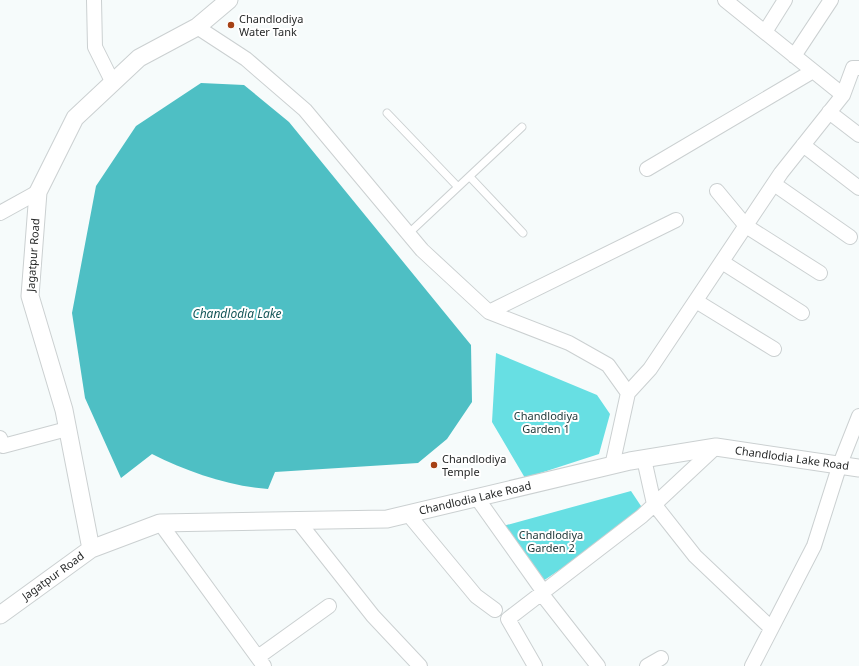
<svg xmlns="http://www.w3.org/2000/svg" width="859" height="666" font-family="'Noto Sans',sans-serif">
<rect width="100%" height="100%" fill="#f6fbfb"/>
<path fill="#67dfe3" d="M496,353L597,395L610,414L599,454L525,478L492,422Z
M631,491L645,512L543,581L503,526Z"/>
<path fill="#4ebfc4" d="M201,83L244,85L289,122L471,345L472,402L447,439L418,463L275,472L268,489C228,486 188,472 152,454L121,478L85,398L72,313L96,186L136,126Z"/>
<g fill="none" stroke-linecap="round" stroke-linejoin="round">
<g stroke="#cbd0d1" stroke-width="9">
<path id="service" d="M387,113L458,187
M470,177L523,233
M408,234L522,127"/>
</g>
<g stroke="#cbd0d1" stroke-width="16">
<path id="minor" d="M94,0L95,47L113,83
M725,0L843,95
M197,27L246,59L305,110L422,250L489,312L569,343L608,365L628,393L612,466
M765,32L785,0
M794,56L831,0
M829,112L859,135
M803,145L859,188
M647,169L813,71
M774,184L850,237
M717,191L746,226L820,273
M0,213L38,192
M722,262L802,313
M696,301L774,349
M489,312L676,220
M628,393L650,369L781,173L843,95L853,68H859
M0,438L3,446L67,429
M644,459L654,504L695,556L771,628
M477,498L543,591
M408,514L476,596L495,610
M298,521L373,616L420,666
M160,523L264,666
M541,593L598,666
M258,657L329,606
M535,666L508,619L642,516L716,447
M647,666L661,658
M752,666L814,546L840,464L859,416"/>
</g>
<g stroke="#cbd0d1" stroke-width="19">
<path id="tertiary" d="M91,549L64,410L30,296L38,192L75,118L139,58L197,27L229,0
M0,615L91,549L160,523L387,519L630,461L716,447L859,468"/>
</g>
<use href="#service" stroke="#fff" stroke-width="7"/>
<use href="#minor" stroke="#fff" stroke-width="14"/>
<use href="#tertiary" stroke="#fff" stroke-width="17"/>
</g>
<g fill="#a64115" stroke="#fff" stroke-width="1.5">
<circle cx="231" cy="25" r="4"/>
<circle cx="434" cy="465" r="4"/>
</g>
<g text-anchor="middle" stroke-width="4" stroke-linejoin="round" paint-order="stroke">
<g font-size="11" fill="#282a2a" stroke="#fff" text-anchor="start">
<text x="239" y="23">Chandlodiya<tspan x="239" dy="13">Water Tank</tspan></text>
<text x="442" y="463">Chandlodiya<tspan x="442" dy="13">Temple</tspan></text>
</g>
<g font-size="11" fill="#282a2a" stroke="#fff">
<text transform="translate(33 255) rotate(-86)" y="4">Jagatpur Road</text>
<text transform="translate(792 458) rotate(8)" y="4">Chandlodia Lake Road</text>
<text transform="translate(475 498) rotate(-13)" y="4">Chandlodia Lake Road</text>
<text transform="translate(53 576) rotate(-36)" y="4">Jagatpur Road</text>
</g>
<g font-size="11" fill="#1c3536" stroke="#fff">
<text x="546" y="420">Chandlodiya<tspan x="546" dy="13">Garden 1</tspan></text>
<text x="551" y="539">Chandlodiya<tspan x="551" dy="13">Garden 2</tspan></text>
</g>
<g font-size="12" font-style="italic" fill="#165759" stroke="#fff">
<text x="237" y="318">Chandlodia Lake</text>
</g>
</g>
</svg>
